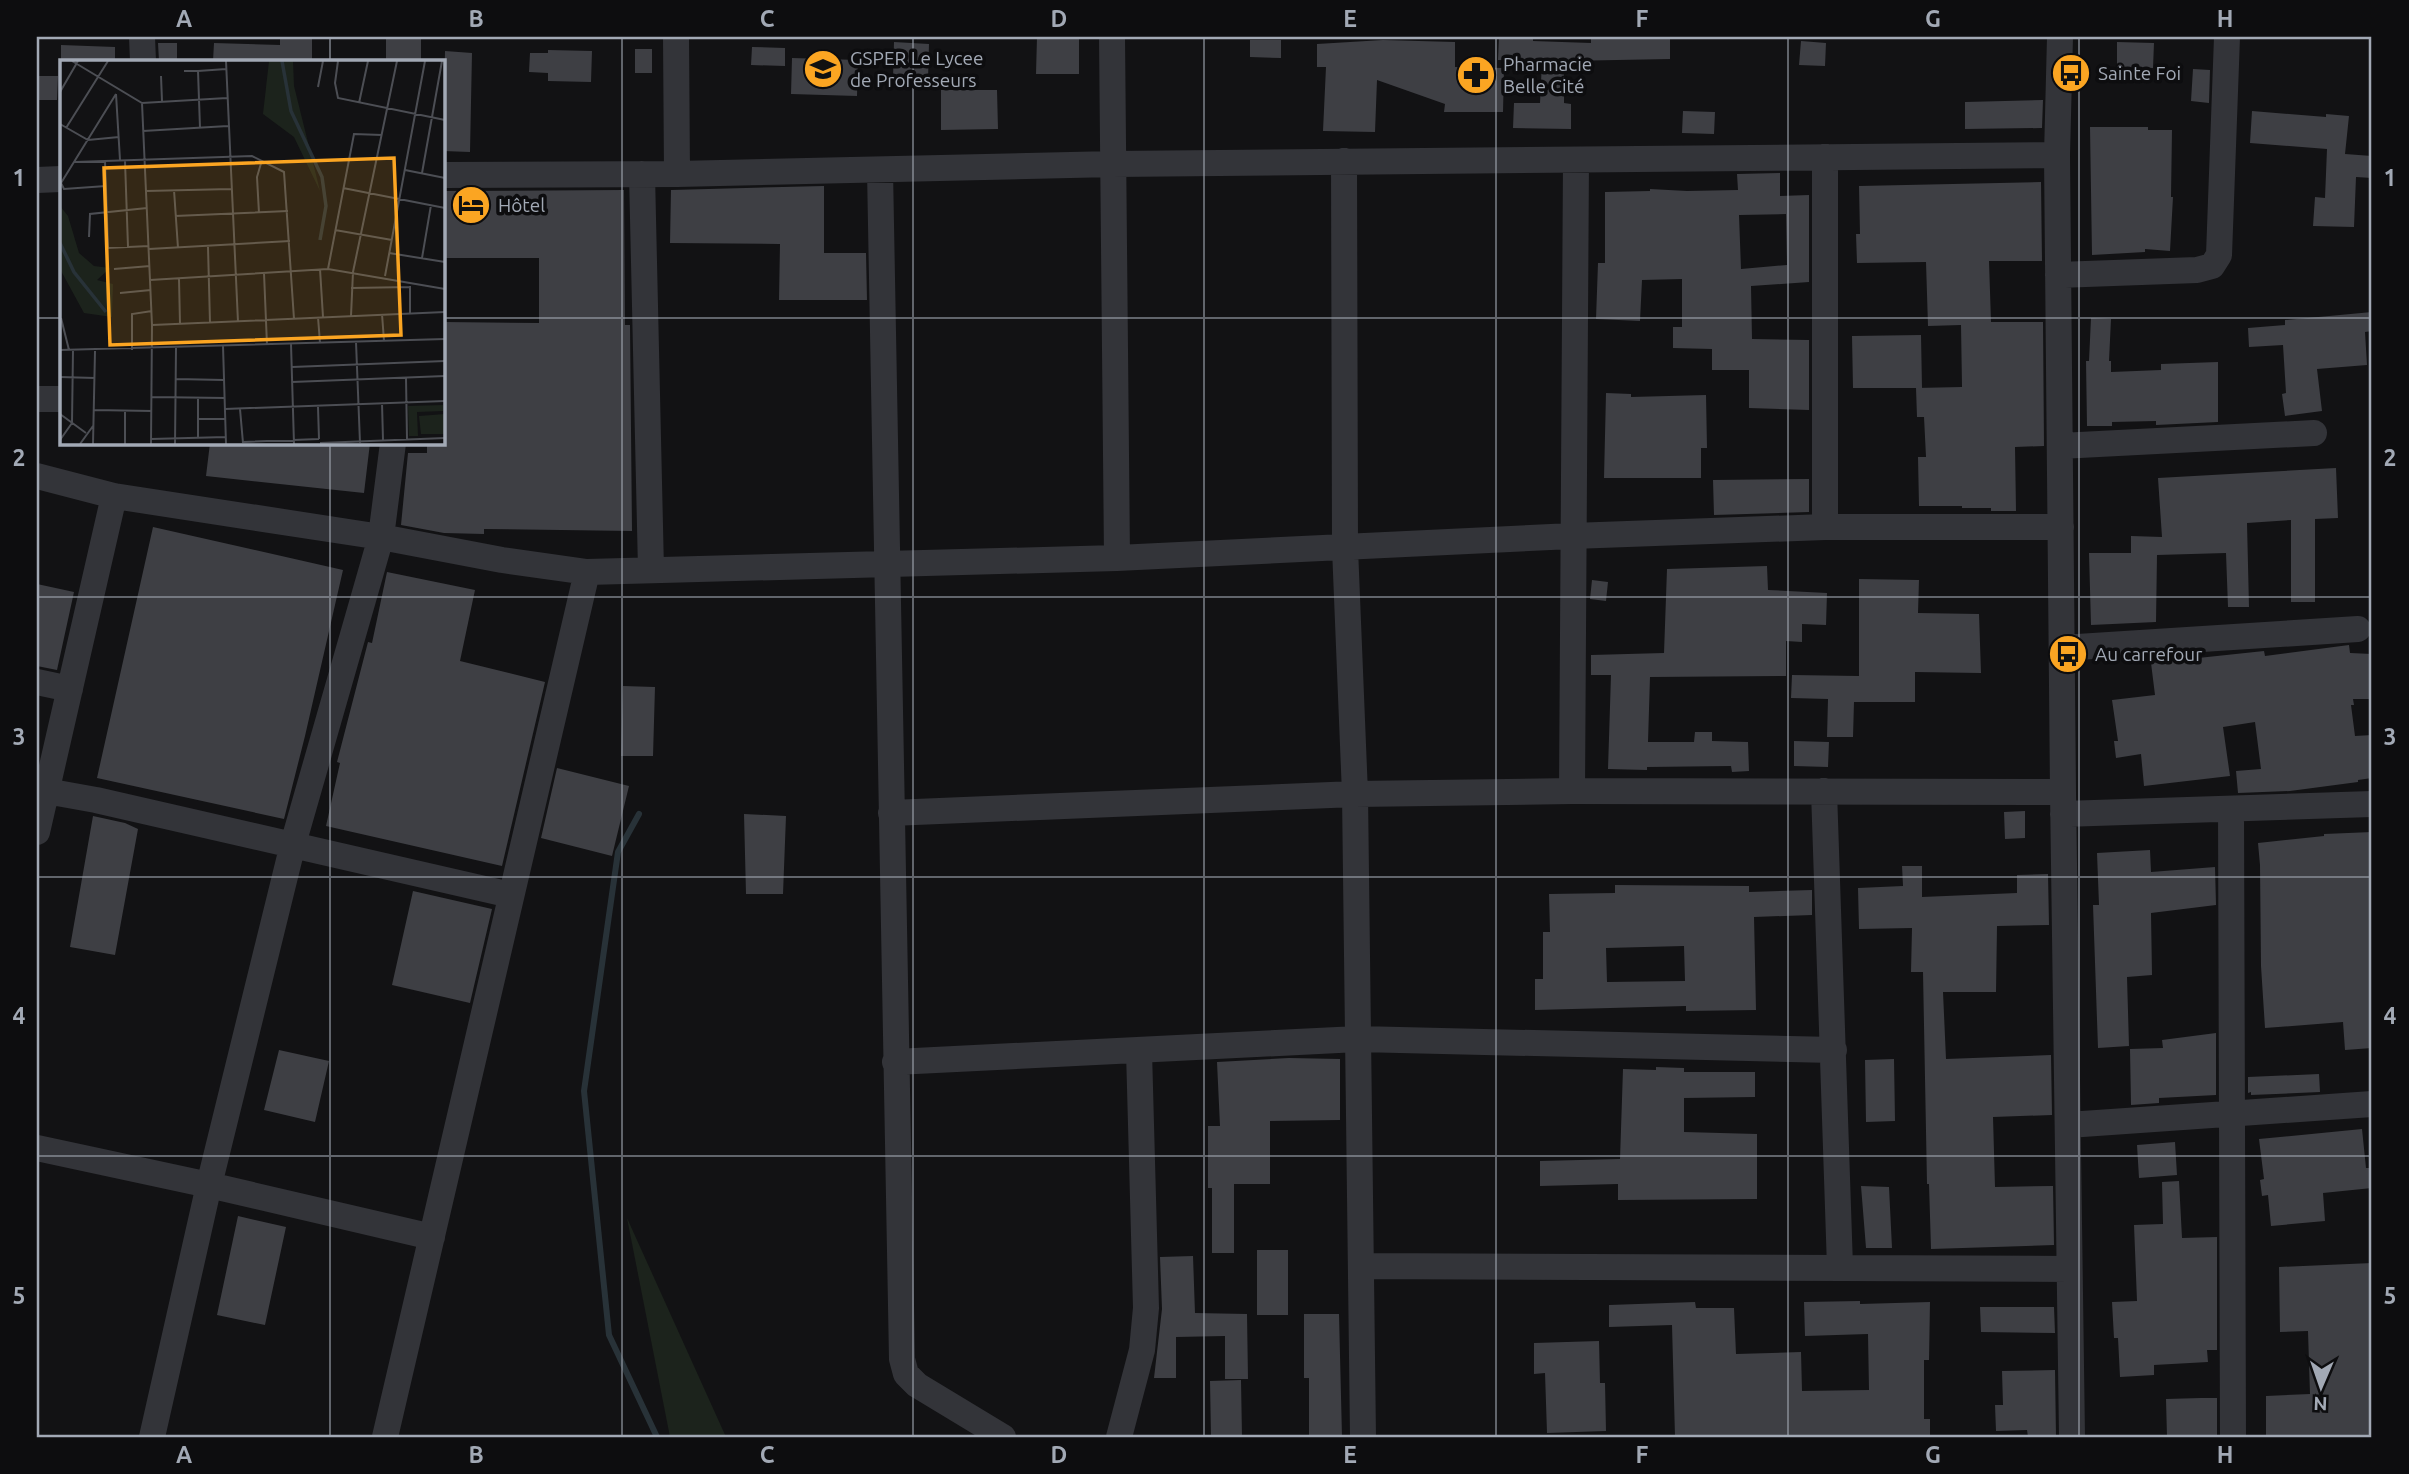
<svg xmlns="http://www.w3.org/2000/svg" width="2409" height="1474" font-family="Ubuntu,sans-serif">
<rect width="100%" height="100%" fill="#121214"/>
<path fill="#1c231c" d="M627,1218L726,1437H670Z"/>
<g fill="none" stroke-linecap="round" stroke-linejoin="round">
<path stroke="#283238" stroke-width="6" d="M639,814L618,852L584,1091L609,1335L657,1437"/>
</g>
<path fill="#3e3f44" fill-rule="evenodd" d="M280,37H312V61H213L214,43L280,45Z
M386,37H421V61H386Z
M1037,37L1079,38V74H1036Z
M1499,37H1533V41L1591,43V37H1670V59L1564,61V103L1571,104V129L1513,128L1514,103H1540L1542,61L1498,60Z
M1250,40H1281V58L1250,57Z
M1383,40L1455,42V67L1504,68L1503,112H1444L1445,104L1377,80L1375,132L1323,131L1326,67H1317V44Z
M1801,41L1826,43L1825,66L1799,65Z
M894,42L929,44L928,80L893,79Z
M2117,42L2154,43L2153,68L2117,67Z
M158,43H177V61H159Z
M61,45L115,47V61H61Z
M752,47L785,48V66L751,65Z
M635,49H652V73H635Z
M548,50L592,51L591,82L548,81V73L529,72L530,53H548Z
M445,51L472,53L470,152L443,151Z
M792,58L858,60L857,96L791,94Z
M2193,69L2210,70L2209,103L2191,101Z
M37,76H58L57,100H37Z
M941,90H997L998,129L941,130Z
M2043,100L2042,128L1965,129V102Z
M1683,111L1715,112L1714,134L1682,133Z
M2252,111L2326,117V114L2349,116L2345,154L2372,156V178L2356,177L2354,227L2313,226L2315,197L2325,198L2327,149L2250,143Z
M2090,127H2148V130H2172L2171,197H2173L2170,251L2145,249V252L2092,255Z
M1780,173V196L1809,195V282L1751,286L1752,339L1809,340V410L1749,408V370H1712V349L1673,348V327H1682V279L1642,280L1640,321L1596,319L1598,263H1605V192L1650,191V189L1687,191L1738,190L1737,174ZM1786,214L1787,265L1741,269L1739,215Z
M2041,182L2042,261H1989L1991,322H2043L2044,446L2015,447L2016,511H1991V508H1962V506H1919L1918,457H1926L1924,417H1917L1916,388L1962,387L1961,325L1928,326L1926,262L1857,263L1856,234H1860L1859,186Z
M824,186V253H866L867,300H779L780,244L670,243L671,190Z
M624,190L625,325H630L632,531L484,529V534L444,533L401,525L408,453H427V443H443V322L539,323V258H443V191Z
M2372,312V331L2365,332L2367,365L2317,369L2322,411L2285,416L2282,394L2286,393L2283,345L2249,347L2248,328L2285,325V320Z
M2091,318L2111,319L2109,361H2111V372L2161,370V364L2218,362V422L2156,425V421L2112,422V426H2087L2086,361H2089Z
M1921,335L1922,388H1853L1852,336Z
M1606,393L1631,394V397L1706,395L1707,448H1701V478H1604Z
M210,443H370L364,493L206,476Z
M2336,468L2338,518L2315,519V602H2291V520L2247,523L2249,607H2228L2226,553L2157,555L2156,622L2091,625L2089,553H2131V536L2162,537L2158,478Z
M1809,479V512L1714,515L1713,480Z
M153,527L343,570L305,736L284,819L97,778Z
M1767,566L1768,590L1827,593L1826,625L1802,624V642L1786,641V676L1650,677L1648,742H1694L1695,732H1712V741L1748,742L1749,771L1732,772L1731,766L1647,767V770L1608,769L1611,675H1591V655L1664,653L1667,569Z
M387,572L475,590L460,661L545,682L502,866L326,826L340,763L337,762L368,642L372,643Z
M1859,579L1919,580L1918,613L1979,614L1981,673L1915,672V702H1854L1853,737H1827L1828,699L1791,698L1792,675L1859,676Z
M1592,580L1608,582L1606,601L1590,599Z
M37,584L74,592L57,670L37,666Z
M2349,645L2350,653L2372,654V699H2353L2354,705H2351L2355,736L2372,735V778L2358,780V782L2290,791L2238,793L2236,771L2261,769L2255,722L2223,727L2230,776L2144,786L2141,754L2116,758L2114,741H2118L2112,700L2155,695L2151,663L2264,651L2265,656Z
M623,686L655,687L653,756H621Z
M1794,741L1829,742L1828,767L1794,766Z
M557,768L629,786L612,856L541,838Z
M2025,811V838L2005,839L2004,812Z
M744,814L786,816L783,894H746Z
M93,816L125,823L138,829L115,955L70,947Z
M2372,832V1048L2345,1050L2343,1022L2265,1028L2261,966L2260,865L2258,843L2324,836V834Z
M2150,850L2151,872L2215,867L2216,905L2151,913L2152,975L2127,977L2129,1046L2098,1048L2093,905H2099L2097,853Z
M1902,866H1922V897L2017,893V875L2048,874L2049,925L1997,926L1996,992H1943L1946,1059L2051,1055L2052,1115L1993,1117L1995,1187L2053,1186L2054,1245L1931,1249L1929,1184H1927L1923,972H1911L1912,928L1859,929L1858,888L1903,886Z
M1615,885L1749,886V892L1812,890V915L1754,917L1756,1010L1686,1011V1006L1535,1010V979H1543V932H1550L1549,894L1615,893ZM1684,946L1685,981L1607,982L1606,948Z
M413,891L492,909L470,1003L392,985Z
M2216,1033V1095L2159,1098V1103L2131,1105L2130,1049L2163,1048L2162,1040Z
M279,1050L329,1061L315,1122L264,1110Z
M1289,1058L1340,1059V1120L1270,1121V1184H1234V1253H1212V1188H1208V1126H1220L1217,1062Z
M1894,1059L1895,1121L1866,1122L1865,1060Z
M1656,1067L1684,1068V1072H1755V1097L1684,1098V1132L1757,1134V1199L1618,1200V1184L1540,1186V1161L1620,1159L1623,1069L1656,1070Z
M2319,1074L2320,1092L2251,1095V1092L2248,1093V1077Z
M2362,1129L2366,1168H2372V1188L2323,1193L2325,1221L2271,1226L2268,1195L2262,1196L2260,1180L2264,1179L2259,1139Z
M2175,1142L2177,1175L2139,1178L2137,1145Z
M2179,1181L2182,1238L2217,1237V1350H2207L2208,1362L2154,1365V1375L2120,1377L2118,1338H2114L2112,1302L2137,1301L2134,1225L2163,1224L2162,1182Z
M1861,1186L1889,1187L1892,1248H1866Z
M238,1216L286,1227L265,1325L217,1315Z
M1257,1250H1288V1315H1257Z
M1193,1256L1195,1313L1247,1314L1248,1379H1225V1336L1176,1337V1378H1154L1162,1309L1160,1257Z
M2372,1263V1437H2266V1396L2310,1394L2308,1331L2280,1332L2279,1267Z
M1860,1301V1304L1930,1302L1929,1360H1924V1419H1930V1437H1810V1435L1675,1437L1672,1325L1609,1327V1305L1695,1302L1696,1308H1734L1736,1354L1801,1352L1802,1391L1869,1390L1868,1334L1805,1336L1804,1302Z
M1980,1307H2054L2055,1333L1981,1332Z
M1304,1314H1339L1342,1437H1309V1378H1304Z
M1599,1341L1600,1383H1605L1606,1431L1547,1433L1545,1373L1534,1374V1343Z
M2055,1370L2056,1437H2028L2027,1430L1996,1431L1995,1405H2003L2002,1371Z
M1241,1380L1242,1437H1211L1210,1381Z
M2201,1398H2217V1437H2167L2166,1399Z"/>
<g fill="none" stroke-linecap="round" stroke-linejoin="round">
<path stroke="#333439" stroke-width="26" d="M142,37L143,61
M676,37L677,174
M1112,37L1117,558
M2060,37L2057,155L2063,792L2072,1437
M1344,161L1345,548L1355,794L1363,1437
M880,170L902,1359L906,1374L917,1385L1003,1437
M642,174L651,570
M443,175L677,174L1114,164L2057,155
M37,180L61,179
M2058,275L2197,270L2212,266L2219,255L2227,37
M37,399H61
M2060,446L2314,433
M37,476L114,496L381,537L502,560L587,572L1117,558L1572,536L1825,527H2061
M1825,527V157
M2062,648L2358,629
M37,682L70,689
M46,791L96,800L511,895
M1572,791L1576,160
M1824,791L1840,1267
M2231,810L2233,1437
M891,813L1355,794L1572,791L2063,792
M2063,814L2372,804
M37,832L114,496
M895,1062L1358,1039L1834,1050
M2068,1125L2372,1104
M37,1148L209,1185L432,1237
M1361,1266L2069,1269
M152,1437L209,1185L293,844L381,537L393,443
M385,1437L587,572
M1119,1437L1142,1350L1146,1308L1139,1051"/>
</g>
<path fill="none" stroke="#a2a9b5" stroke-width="2" stroke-opacity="0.55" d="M330,37V61M622,37V1437M913,37V1437M1204,37V1437M1496,37V1437M1788,37V1437M2079,37V1437M37,318H61M443,318H2372M330,443V1437M37,597H2372M37,877H2372M37,1156H2372"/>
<defs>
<g id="school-disc" transform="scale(2.0125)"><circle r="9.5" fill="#fba522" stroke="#0d0d0f"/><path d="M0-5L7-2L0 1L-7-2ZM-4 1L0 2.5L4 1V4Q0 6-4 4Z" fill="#111"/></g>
<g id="bus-disc" transform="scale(2.0125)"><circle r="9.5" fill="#fba522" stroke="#0d0d0f"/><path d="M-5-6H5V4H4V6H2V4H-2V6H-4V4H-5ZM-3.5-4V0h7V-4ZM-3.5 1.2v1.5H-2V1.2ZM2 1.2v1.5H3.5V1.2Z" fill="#111"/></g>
<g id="pharmacy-disc" transform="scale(2.0125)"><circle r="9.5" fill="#fba522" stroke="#0d0d0f"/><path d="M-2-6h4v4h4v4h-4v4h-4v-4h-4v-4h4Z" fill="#111"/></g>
<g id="hotel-disc" transform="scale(2.0125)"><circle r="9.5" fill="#fba522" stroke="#0d0d0f"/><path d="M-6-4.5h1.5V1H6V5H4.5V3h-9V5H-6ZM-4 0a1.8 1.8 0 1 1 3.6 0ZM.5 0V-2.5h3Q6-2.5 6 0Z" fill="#111"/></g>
</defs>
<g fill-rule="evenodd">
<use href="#school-disc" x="823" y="69"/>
<use href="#bus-disc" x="2071" y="73"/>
<use href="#pharmacy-disc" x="1476" y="75"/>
<use href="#hotel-disc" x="471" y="205"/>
<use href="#bus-disc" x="2068" y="654"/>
</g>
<g text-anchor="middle" stroke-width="7" stroke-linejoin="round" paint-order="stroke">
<g font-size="19" fill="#a2a9b5" stroke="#0d0d0f" text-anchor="start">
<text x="850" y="65">GSPER Le Lycee<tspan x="850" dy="22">de Professeurs</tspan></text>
<text x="1503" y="71">Pharmacie<tspan x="1503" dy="22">Belle Cité</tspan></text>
<text x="2098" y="80">Sainte Foi</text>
<text x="498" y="212">Hôtel</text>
<text x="2095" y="661">Au carrefour</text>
</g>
</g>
<g transform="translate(60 60)">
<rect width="385" height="385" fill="#121214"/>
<path d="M209,1H233L234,26L260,131L234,77L203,54ZM0,146L8,156L19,193L34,206L50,208L37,220L53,224L52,257L24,253L0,209ZM383,345V351L357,352L358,376H349L348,346ZM385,354V374H361L359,356Z" fill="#1c231c"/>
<path fill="none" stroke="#283238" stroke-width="3.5" d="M222,1L231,51L262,117L266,146L260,180M0,183L14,212L46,252"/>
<path fill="none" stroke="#4c4e54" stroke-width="2" d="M12,1L82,43L167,38M166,1L178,262M278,1L275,23L278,38L385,60M124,11H138L140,68M138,11L166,9M101,16L102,41M258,27L263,1M0,32L18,1M56,34L60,100M82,43L92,265L91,384M299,43L308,1M0,64L28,80L59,77M6,68L48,1M83,71L168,66M45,101L48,188L89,186M65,101L68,187M15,102L192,96L224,112L234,259M345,110L385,118M362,113L382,1M46,126L4,129L1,123L56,34M283,128L385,148M114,130L118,188M86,131L171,129M199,153L197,117L202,100M115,156L228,151M275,170L332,180M29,177L30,154L87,148M148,187L150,263M89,189L230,181M329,193L385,202M362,198L371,145M54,209L90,206M260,209L263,257M268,209L294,74L322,75M204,213L207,285M325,216L365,1M119,219L120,264M90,220L268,209L385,229M350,226V253M291,228L350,227M60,233L91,230M322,254L324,281M291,256L293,212L337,1M258,257L260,283M1,258L9,290M92,265L385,252M296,282L300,383M231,284L234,384M163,286L166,384M0,290L385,279M72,290V254L92,251M232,307L385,301M0,317L35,318M346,318L347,379M116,319L164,320M232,322L385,316M92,337L165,338M138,338V378M322,343L323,380M258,347L259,379M165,349L385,341M180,349L183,383M34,350L92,351M65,350V384M0,354L26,373M138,359H165M91,379L166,377M0,380L12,363L13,290M183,382L259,379M260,383L385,378M20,384L33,366M33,384L35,291M115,384L116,288"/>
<path fill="#fba522" fill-opacity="0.15" stroke="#fba522" stroke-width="3.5" d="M334,98L341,275L50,285L44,108Z"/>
<rect width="385" height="385" fill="none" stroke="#a2a9b5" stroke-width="3.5"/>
</g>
<rect width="2409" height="1474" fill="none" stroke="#0d0d0f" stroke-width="77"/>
<g transform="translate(2321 1387) rotate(182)" stroke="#0d0d0f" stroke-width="5" paint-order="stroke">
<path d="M0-5L12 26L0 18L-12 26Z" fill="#a2a9b5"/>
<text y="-10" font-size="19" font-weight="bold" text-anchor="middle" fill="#a2a9b5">N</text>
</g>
<rect x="38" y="38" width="2332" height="1398" fill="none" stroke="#a2a9b5" stroke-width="2.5"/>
<g font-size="23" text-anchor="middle" font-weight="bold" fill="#a2a9b5">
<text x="184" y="27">A</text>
<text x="476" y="27">B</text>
<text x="767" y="27">C</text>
<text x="1059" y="27">D</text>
<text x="1350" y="27">E</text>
<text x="1642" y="27">F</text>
<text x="1933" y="27">G</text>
<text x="2225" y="27">H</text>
<text x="19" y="186">1</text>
<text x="2390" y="186">1</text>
<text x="19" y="466">2</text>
<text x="2390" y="466">2</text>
<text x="19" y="745">3</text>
<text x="2390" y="745">3</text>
<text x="19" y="1024">4</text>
<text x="2390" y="1024">4</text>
<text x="19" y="1304">5</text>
<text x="2390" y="1304">5</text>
<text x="184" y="1463">A</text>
<text x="476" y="1463">B</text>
<text x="767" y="1463">C</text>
<text x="1059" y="1463">D</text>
<text x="1350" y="1463">E</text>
<text x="1642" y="1463">F</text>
<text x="1933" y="1463">G</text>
<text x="2225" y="1463">H</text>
</g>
</svg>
